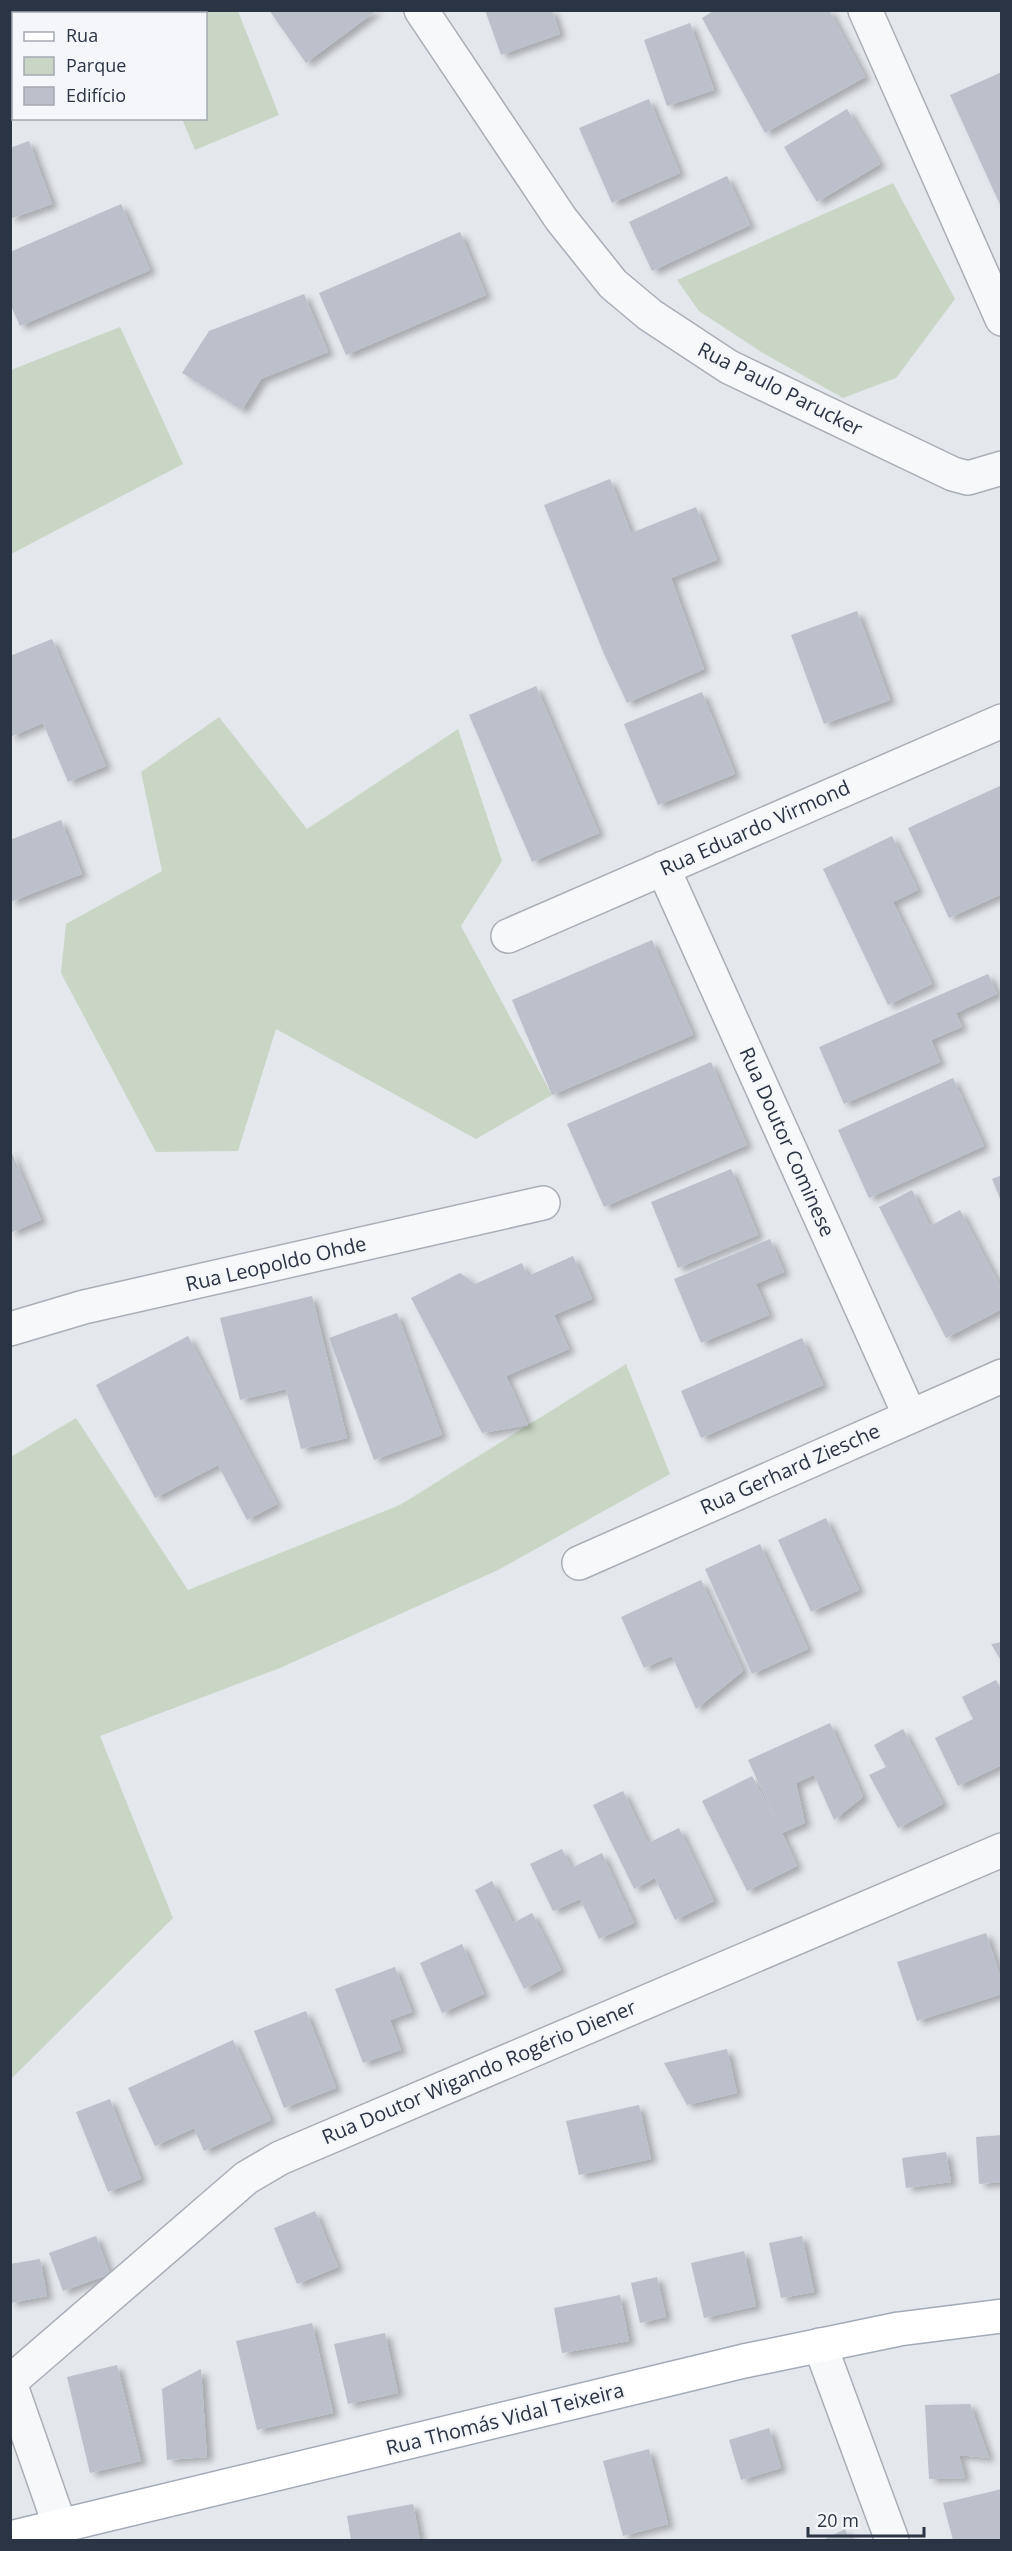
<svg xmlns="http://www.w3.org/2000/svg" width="1012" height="2551" font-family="'Open Sans',sans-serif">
<defs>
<filter id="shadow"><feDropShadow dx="6" dy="4" stdDeviation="3" flood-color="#0004"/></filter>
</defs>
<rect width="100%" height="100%" fill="#e4e7ec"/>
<path fill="#c9d6c5" d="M156,11H238L279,115L195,150L182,119L206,118V14L153,13Z
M893,183L955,299L896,378L843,398L763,353L699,311L677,280Z
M120,327L183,464L11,554V370Z
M219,717L307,829L458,729L502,861L461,926L552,1095L476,1139L276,1029L238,1151L156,1152L61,973L66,924L162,871L141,772Z
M626,1364L670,1474L498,1570L280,1668L100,1736L173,1918L11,2079V1457L76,1418L188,1590L400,1505Z"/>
<path fill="#bbc0ca" filter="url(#shadow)" d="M38,10H95L97,14H32Z
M269,10H377L306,63Z
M485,10H552L560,34L501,55Z
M715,10H829L865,77L765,133L702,18Z
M14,22V64L10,58V24Z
M690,23L714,90L667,106L644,40Z
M1002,72V209L950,95Z
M649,99L680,173L612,203L579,128Z
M847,109L880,164L817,202L784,147Z
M29,141L52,204L10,219V148Z
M727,176L750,225L652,271L629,222Z
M121,204L150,270L20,326L10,304V252Z
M460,232L486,295L346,355L319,293Z
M304,294L328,352L261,379L242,410L182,373L209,331Z
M610,479L631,533L696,507L717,560L671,578L704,669L627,703L604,654L544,505Z
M857,611L890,700L824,724L791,635Z
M52,639L106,766L68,782L43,723L10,737V656Z
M536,686L599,833L532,862L469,715Z
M702,692L735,774L658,805L624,724Z
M1002,785V894L949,918L908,828Z
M61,820L82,874L10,902V840Z
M892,836L918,890L893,902L932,984L888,1005L823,869Z
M652,940L693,1035L552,1095L512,1000Z
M988,974L997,994L956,1013L962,1027L931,1040L940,1062L844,1104L819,1047Z
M711,1062L747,1145L604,1207L567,1124Z
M953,1078L984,1146L869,1198L838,1130Z
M10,1149L41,1220L10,1233Z
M731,1169L758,1235L678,1268L651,1202Z
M1002,1175V1201H1001L992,1179Z
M912,1190L930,1226L960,1210L1002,1290V1309L946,1338L879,1207Z
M770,1239L784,1272L756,1284L769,1315L701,1343L674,1279Z
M573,1256L592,1299L554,1315L569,1349L506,1376L528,1425L482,1433L411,1298L460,1273L475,1284L522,1263L528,1276Z
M312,1296L347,1438L301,1449L286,1389L240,1400L220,1318Z
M397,1313L442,1435L374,1460L329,1338Z
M188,1336L277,1504L247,1520L218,1465L155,1498L96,1385Z
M802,1338L823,1385L701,1438L681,1391Z
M826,1518L859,1590L811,1612L778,1540Z
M760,1544L808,1649L752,1674L705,1569Z
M701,1580L743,1671L696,1709L672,1656L644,1668L621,1617Z
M1002,1642V1662L991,1644Z
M996,1680L1002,1691V1765L958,1786L935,1738L973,1719L962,1697Z
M830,1723L863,1797L834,1820L814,1775L796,1783L805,1823L782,1833L797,1866L747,1891L702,1801L752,1776L778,1824L748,1760Z
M903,1729L943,1804L898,1828L869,1775L886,1767L874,1745Z
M623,1791L648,1843L679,1828L714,1901L675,1920L655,1878L634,1889L593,1805Z
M562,1849L571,1868L602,1853L634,1923L599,1939L580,1899L553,1911L530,1864Z
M492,1881L513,1923L532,1913L561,1970L524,1989L475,1890Z
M986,1933L1002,1981V1994L917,2021L897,1962Z
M462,1944L484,1994L442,2013L420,1963Z
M395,1967L412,2012L390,2020L401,2050L363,2063L335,1989Z
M306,2011L336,2088L284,2108L254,2031Z
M233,2040L271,2120L204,2151L194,2128L155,2146L128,2088Z
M727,2049L737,2093L687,2105L664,2063Z
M110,2099L141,2179L108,2192L76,2112Z
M639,2105L651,2159L579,2175L566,2121Z
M1002,2135V2182L979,2184L976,2137Z
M946,2152L951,2182L906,2188L902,2158Z
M315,2211L338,2267L297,2284L274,2228Z
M96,2236L110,2274L63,2291L49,2253Z
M802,2236L814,2292L781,2298L769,2243Z
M744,2251L756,2306L704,2318L691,2263Z
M40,2259L47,2296L10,2303V2264Z
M657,2277L666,2317L640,2323L631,2283Z
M620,2295L629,2341L562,2353L554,2308Z
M312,2323L333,2413L257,2430L236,2341Z
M385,2333L398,2393L348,2404L334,2344Z
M117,2365L141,2461L90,2473L67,2377Z
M201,2369L207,2457L167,2460L162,2389Z
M970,2404L989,2458L959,2455L965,2478L929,2479L925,2405Z
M769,2428L781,2468L741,2480L729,2440Z
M649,2449L668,2524L623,2536L603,2461Z
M1002,2489V2540H953L943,2503Z
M413,2504L420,2540H351L347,2516Z
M845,2529L850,2540H823Z"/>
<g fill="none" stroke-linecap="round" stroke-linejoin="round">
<g stroke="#a9aeb7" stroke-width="36">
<path id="minor" d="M421,10L561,219L613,284L650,315L729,367L953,474L968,478L1002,468
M865,10L1002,319
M663,868L910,1416
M508,936L1002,721
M10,1329L84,1307L543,1203
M579,1563L1002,1376
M820,2345L892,2540
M10,2382L246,2178L280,2158L1002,1850
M10,2383L60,2526"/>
</g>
<g stroke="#a3abb8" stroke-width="36">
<path id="major" d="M10,2538L744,2361L899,2329L1002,2316"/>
</g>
<use href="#minor" stroke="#f7f8fa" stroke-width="33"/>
<use href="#major" stroke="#fff" stroke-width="33"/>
</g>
<g text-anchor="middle" stroke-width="4.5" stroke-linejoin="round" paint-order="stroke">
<g font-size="20" fill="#2b3445" stroke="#f4f6f9">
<text transform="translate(780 389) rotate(27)" y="7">Rua Paulo Parucker</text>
<text transform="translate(755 828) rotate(-24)" y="7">Rua Eduardo Virmond</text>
<text transform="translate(787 1142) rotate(66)" y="7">Rua Doutor Cominese</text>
<text transform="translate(276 1264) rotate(-13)" y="7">Rua Leopoldo Ohde</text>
<text transform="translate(790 1469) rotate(-24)" y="7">Rua Gerhard Ziesche</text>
<text transform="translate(479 2072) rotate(-23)" y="7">Rua Doutor Wigando Rogério Diener</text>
<text transform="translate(505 2419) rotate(-14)" y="7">Rua Thomás Vidal Teixeira</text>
</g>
</g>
<rect width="1012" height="2551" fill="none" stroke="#2b3445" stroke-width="24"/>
<rect x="12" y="12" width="195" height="108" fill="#f4f6f9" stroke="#a4a8b1" stroke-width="1.5"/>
<rect x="24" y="32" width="30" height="9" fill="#ffffff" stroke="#a4a8b1" stroke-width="1.5"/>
<text x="66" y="42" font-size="18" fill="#2b3445">Rua</text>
<rect x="24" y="57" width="30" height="18" fill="#c9d6c5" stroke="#a4a8b1" stroke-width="1.5"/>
<text x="66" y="72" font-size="18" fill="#2b3445">Parque</text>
<rect x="24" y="87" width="30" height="18" fill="#bbc0ca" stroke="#a4a8b1" stroke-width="1.5"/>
<text x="66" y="102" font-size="18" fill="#2b3445">Edifício</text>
<path d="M808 2527v9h116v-9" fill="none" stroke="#2b3445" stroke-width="3"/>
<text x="817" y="2527" font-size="18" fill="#2b3445" stroke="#f4f6f9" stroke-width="4.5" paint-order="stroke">20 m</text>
</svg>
